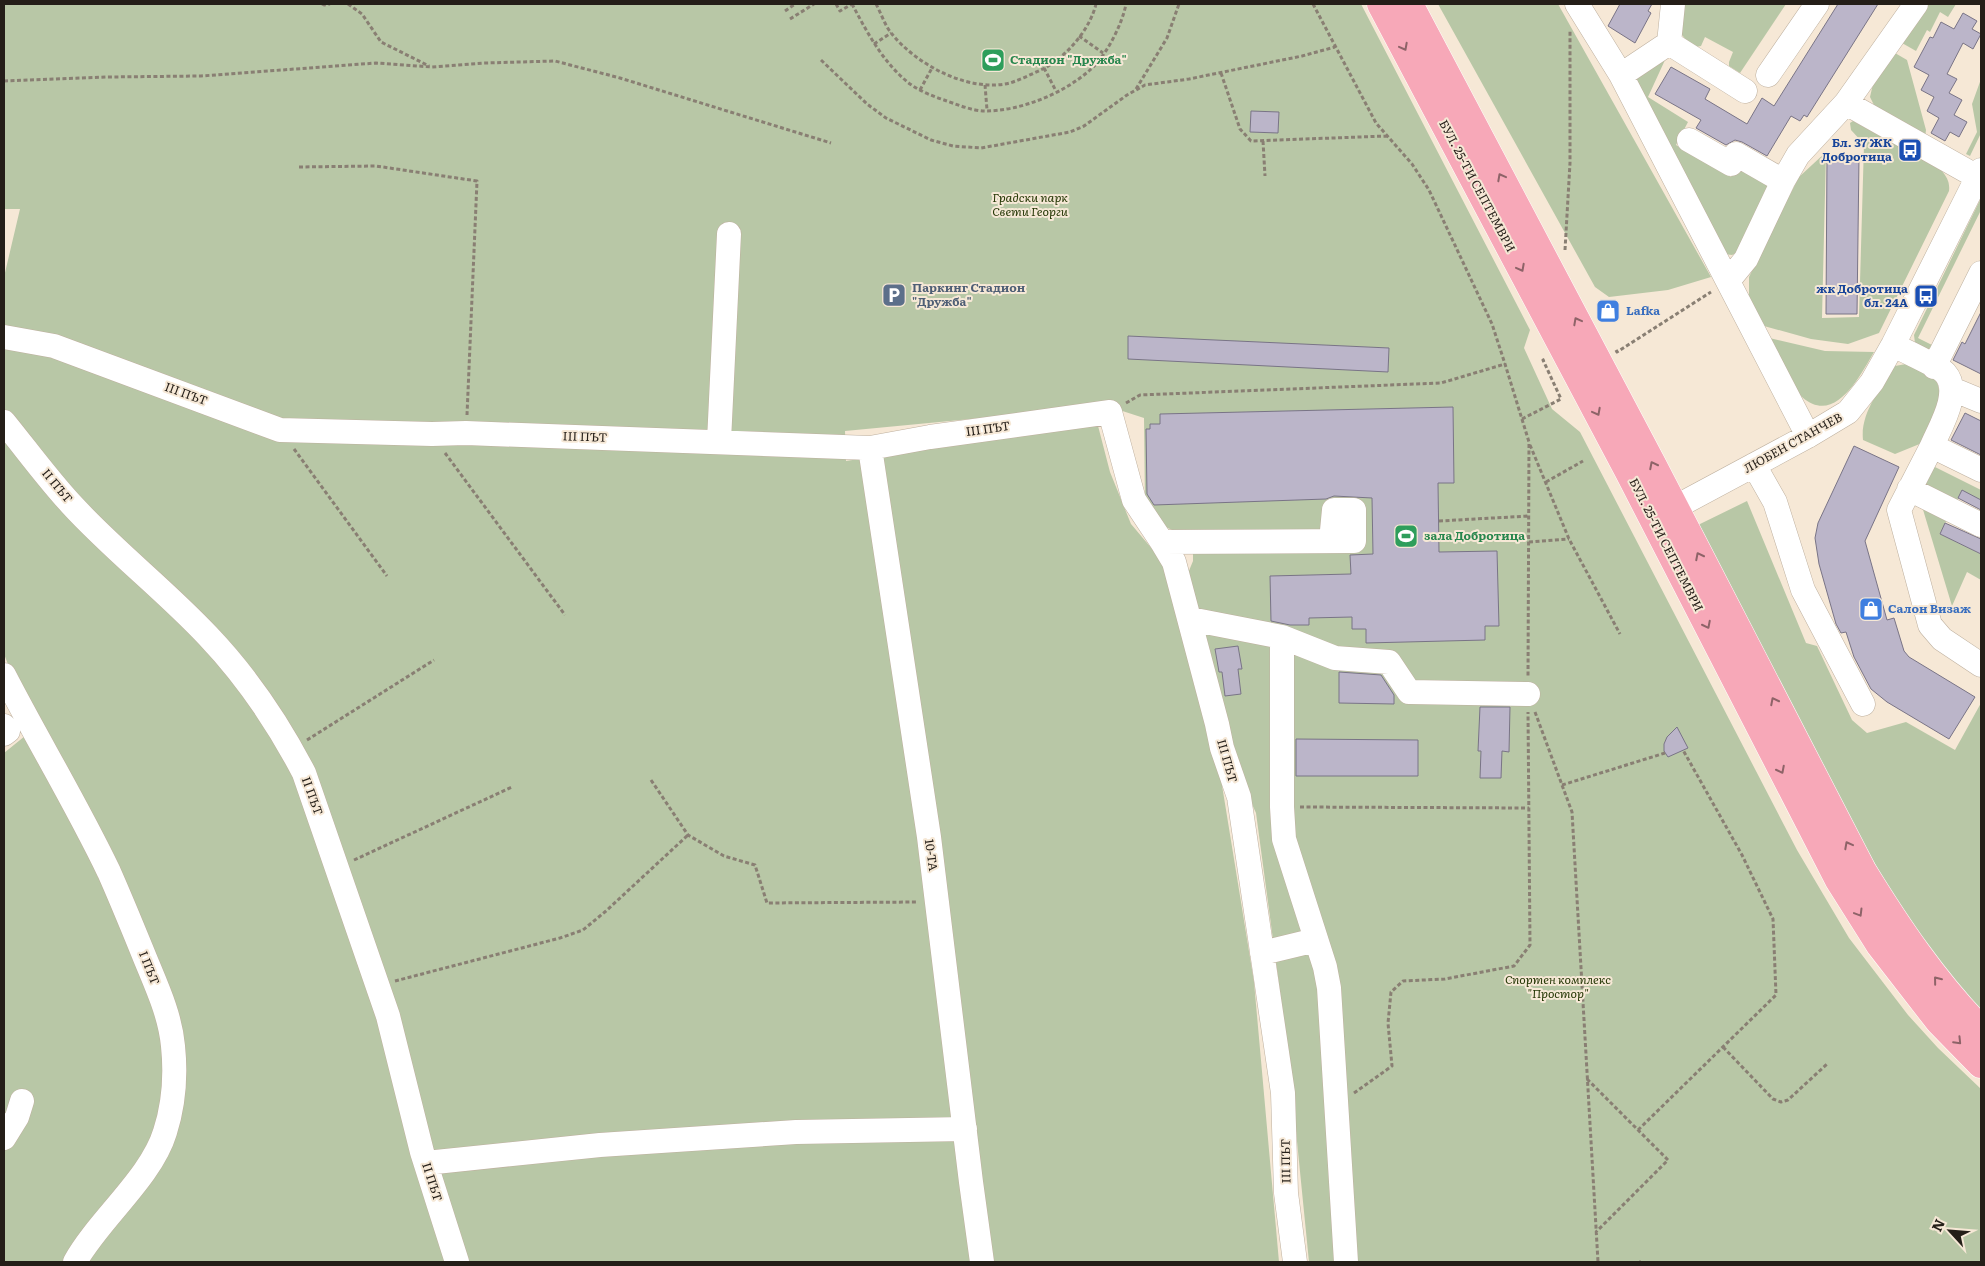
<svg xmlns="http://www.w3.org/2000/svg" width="1985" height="1266" font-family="Literata,serif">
<rect width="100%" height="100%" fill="#f6e8d6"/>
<path fill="#b8c7a6" d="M4,4H1361L1530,330L1524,348L1552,409L1580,432L1797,850L1849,938L1908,1015L1938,1048L1981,1089V1262H1309L1288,1051L1256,813L1237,771L1186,578L1193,561V544L1185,536L1155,522L1145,505L1144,418L1107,406L845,431L846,461L1097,422L1110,472L1131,524L1169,569L1220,773L1254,982L1279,1262H4V753L25,736L16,685L4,654V277L20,209H4Z
M1438,4H1558L1711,277L1668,290L1609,297L1595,287Z
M1681,4H1786L1740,73L1729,66V62L1733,52L1705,37L1701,46L1696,47L1687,41L1677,29Z
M1929,4H1956L1948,17L1940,12L1930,32L1927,30L1916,51L1902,43Z
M1895,53L1907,60L1926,130L1925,137L1877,111L1870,97L1873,84Z
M1660,57L1665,60L1648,97L1688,122L1676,145L1731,177L1738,164L1770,187L1738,252L1732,255L1724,254L1634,74Z
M1981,79V133L1970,156L1966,154L1977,132L1972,104Z
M1853,121L1941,170C1947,177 1950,182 1949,191L1879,333L1848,344L1811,339L1764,326L1749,305V277L1779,216L1799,177L1826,152L1822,318L1859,317L1864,144L1851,130L1850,123Z
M1981,198V210L1918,338L1932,345L1928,350L1915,343L1914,335Z
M1765,337L1825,351L1874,352C1860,376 1835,426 1802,397C1797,393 1794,386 1791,381C1783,366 1774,352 1765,337Z
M1906,364L1935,377C1947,403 1933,420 1922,443L1895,454L1863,440C1860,413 1881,388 1895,366Z
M1938,458L1935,467L1981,490V500L1962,491L1956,503L1917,484Z
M1747,501L1806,643L1817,646L1852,720L1867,733L1906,722L1955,750L1981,703V1011C1910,938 1865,847 1818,757C1778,679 1738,602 1698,525Z
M1921,503L1949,515L1940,534L1981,554V580L1967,572L1952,606Z"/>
<path fill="#bbb5c9" stroke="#797486" d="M1620,4H1652L1648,11L1651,13L1635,43L1608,26Z
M1838,4H1878L1807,117L1804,115L1800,121L1791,116L1767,156L1742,142L1735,140L1726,145L1696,128L1701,120L1655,94L1671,67L1710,89L1705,99L1747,124L1762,98L1774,106Z
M1963,13L1977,21L1972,29L1981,34L1973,49L1963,43L1947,74L1957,79L1949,93L1962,100L1954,115L1967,122L1959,137L1950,132L1945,141L1931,133L1939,118L1927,111L1934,97L1921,90L1929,75L1914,67L1930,37L1933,38L1941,22L1954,29Z
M1251,111L1279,112L1278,133L1250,132Z
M1827,156L1859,157L1857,314H1826Z
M1981,312V374L1953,360L1962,342L1965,344Z
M1128,336L1389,348L1388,372L1128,359Z
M1453,407L1454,483H1438L1439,552L1497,551L1499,626H1485V640L1366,643V629H1352V617L1309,618V625H1290L1271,621L1270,576L1351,574L1350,555L1373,554L1372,498L1334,496L1326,499L1154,505L1147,494L1146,429H1150V424H1160V414Z
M1965,413L1981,421V455L1951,440Z
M1854,446L1899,467L1865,541L1887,620L1894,618L1904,651L1909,657L1975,697L1949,739L1887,702L1871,689L1854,657L1846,632L1841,633L1836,624L1819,564L1815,538L1818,523Z
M1962,490L1981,500V510L1958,498Z
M1945,523L1981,539V554L1940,534Z
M1238,646L1242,669H1238L1241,694L1225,696L1222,672H1219L1215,649Z
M1339,672L1381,675L1394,695V704L1339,703Z
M1480,707H1510L1509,752L1502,751L1501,778H1480L1481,751H1478Z
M1677,727L1688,748L1668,757L1664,751V744L1667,737Z
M1296,739L1418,740V776H1296Z"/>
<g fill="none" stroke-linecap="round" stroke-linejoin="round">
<g stroke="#beb09f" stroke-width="25">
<path id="minor" d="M1577,4L1621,75L1808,436
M1669,43L1673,4
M1621,75L1669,43L1745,91
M1768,75L1817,4
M1846,103L1981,179
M1689,140L1731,164L1736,154L1783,181
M1728,281L1746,259L1783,181L1798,155L1846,103L1916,4
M4,337L54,346L280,430L432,434L466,433L870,448L930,437L1110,412L1134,500L1162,542L1174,562L1217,724L1222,748L1239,797L1283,1093L1286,1193L1295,1262
M1893,345C1903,350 1940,367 1945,373C1962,392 1940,427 1932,446L1981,470
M1934,367L1981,273
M1952,389L1981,401
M4,422C26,449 47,478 71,504C114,551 165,590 208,636C247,677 278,723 304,773L388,1016L422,1152L457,1262
M719,441L729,234
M1932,446L1899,510L1930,625L1942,639L1981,665
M870,448L929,837L971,1182L982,1262
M1754,465L1775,502L1803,590L1863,704
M1909,489L1981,525
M1659,516L1808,436L1848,412L1872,382L1893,345L1981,170
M1162,542L1354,541V510H1334L1331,541
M1190,619L1282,637L1335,658L1389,662L1409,692L1528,694
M1282,637V807L1284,839L1325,967L1329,988L1346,1262
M4,675C38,741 77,805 109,872C121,899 132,926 143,953C155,983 170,1013 173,1046C176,1075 174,1104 165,1132C151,1178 99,1219 75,1262
M4,726L8,731L4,734
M1262,953L1316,940
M4,1138L17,1117L22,1101
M426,1163L600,1145L796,1132L965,1129"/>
</g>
<g stroke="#fff" stroke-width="29">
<path id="major" d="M1381,4L1629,472L1839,880L1880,945L1939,1021L1981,1064
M1409,4L1652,464L1862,870C1897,927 1934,982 1981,1030"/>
</g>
<path stroke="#897f73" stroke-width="3" stroke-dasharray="4 2.5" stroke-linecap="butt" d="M322,4L324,5L330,4
M348,4L362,14L381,42L429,66
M836,4L840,11L852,4
M852,4C867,32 883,63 910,84C920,91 932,96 944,100C956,104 972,111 985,111C1020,111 1063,94 1090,70C1106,56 1122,25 1126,4
M876,4C881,13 885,26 892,34C917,65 969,93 1010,83C1022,79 1034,73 1045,68C1068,55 1090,29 1096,4
M1313,4L1376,123L1412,164L1429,190L1492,324L1505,364L1529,442L1528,677
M785,11L795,4
M790,19L814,4
M1079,36L1103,53
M874,44L891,33
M821,60L867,104L886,118L931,140L953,146L981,148L1070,132L1084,126L1127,95L1145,85L1189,79L1302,56L1335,47
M1044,68L1056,91
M1221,73L1240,129L1251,141L1387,136
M4,81L107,77L201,76L376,63L432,67L484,63L555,61L620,78L831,143
M985,85L987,110
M1136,89L1167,38L1179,4
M920,90L932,68
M1263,141L1265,176
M299,167L376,166L477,181L467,415
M1565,250L1570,163V31
M1616,350L1617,352L1711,292
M1126,403L1140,395L1441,383L1505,364
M1522,419L1561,399L1543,360L1545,359
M1530,445L1569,539L1620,634
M294,449L387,576
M445,453L565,615
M1546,482L1583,461
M1439,521L1529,516
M1529,542L1569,539
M1535,712L1572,812L1598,1262
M307,740L434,660
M651,780L688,835L724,856L755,865L767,903L918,902
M1562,785L1665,753
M1300,807L1529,808
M354,860L512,787
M395,981L560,938L583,930L606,911L688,835
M1723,1047L1773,1099L1781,1102L1788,1100L1827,1064
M1587,1079L1668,1160L1596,1232
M1354,1093L1392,1066L1388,1023L1391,992L1403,981L1445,979L1514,966L1530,945L1528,712
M1638,1130L1776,995L1773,919L1742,855L1683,750
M1639,1262H1641"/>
<use href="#minor" stroke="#fff" stroke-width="24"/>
<use href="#major" stroke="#f7a8b8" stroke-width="28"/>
</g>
<defs><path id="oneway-chevron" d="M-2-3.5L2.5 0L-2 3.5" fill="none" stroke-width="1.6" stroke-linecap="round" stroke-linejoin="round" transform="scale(1.25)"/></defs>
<g stroke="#8e6368">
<use href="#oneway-chevron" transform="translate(1404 47) rotate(62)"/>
<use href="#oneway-chevron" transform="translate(1501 177) rotate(-118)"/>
<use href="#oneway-chevron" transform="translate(1521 268) rotate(62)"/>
<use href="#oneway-chevron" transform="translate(1577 321) rotate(-118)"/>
<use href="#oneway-chevron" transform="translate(1597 412) rotate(62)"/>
<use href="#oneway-chevron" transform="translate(1653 465) rotate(-117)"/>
<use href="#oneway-chevron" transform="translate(1699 556) rotate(-117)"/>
<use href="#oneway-chevron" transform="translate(1707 625) rotate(63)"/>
<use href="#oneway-chevron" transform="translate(1774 701) rotate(-117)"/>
<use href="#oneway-chevron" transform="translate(1781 770) rotate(63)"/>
<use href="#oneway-chevron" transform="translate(1848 845) rotate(-118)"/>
<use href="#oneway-chevron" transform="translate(1859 913) rotate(59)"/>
<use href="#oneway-chevron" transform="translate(1937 980) rotate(-129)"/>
<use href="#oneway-chevron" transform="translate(1958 1041) rotate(46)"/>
</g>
<defs>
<g id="stadium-square" transform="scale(1.25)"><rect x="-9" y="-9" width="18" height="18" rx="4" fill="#2e9e5b" stroke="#f6e8d6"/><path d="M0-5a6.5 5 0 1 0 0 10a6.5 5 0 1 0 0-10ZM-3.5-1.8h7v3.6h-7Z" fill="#fff"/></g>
<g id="bus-square" transform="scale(1.25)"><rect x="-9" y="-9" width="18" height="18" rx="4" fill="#1a4fb4" stroke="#f6e8d6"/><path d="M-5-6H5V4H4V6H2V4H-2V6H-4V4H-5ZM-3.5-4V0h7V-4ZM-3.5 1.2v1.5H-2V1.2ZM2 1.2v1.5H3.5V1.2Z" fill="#fff"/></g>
<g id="parking-square" transform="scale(1.25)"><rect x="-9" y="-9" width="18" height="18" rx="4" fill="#5c6f8a" stroke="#f6e8d6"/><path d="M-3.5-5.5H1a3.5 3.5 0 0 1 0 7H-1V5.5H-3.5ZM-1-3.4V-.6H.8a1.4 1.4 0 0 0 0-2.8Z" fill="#fff"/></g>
<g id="shop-square" transform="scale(1.25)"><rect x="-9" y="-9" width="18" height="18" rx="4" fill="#3f7fe0" stroke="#f6e8d6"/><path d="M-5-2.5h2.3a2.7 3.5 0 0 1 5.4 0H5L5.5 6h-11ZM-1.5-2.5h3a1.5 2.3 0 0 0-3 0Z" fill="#fff"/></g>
</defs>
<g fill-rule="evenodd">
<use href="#stadium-square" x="993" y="60"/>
<use href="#bus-square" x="1910" y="150"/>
<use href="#parking-square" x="894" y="295"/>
<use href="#bus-square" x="1926" y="296"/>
<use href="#shop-square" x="1608" y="311"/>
<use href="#stadium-square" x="1406" y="536"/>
<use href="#shop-square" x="1871" y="609"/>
</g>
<g text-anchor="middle" stroke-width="4" stroke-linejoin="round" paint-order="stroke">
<g font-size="12" font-weight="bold" fill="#27864d" stroke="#f6e8d6" text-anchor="start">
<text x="1010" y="64">Стадион "Дружба"</text>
<text x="1424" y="540">зала Добротица</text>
</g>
<g font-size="12" font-weight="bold" fill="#164399" stroke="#f6e8d6" text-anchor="end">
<text x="1892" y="147">Бл. 37 ЖК<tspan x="1892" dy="14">Добротица</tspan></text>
<text x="1908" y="293">жк Добротица<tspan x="1908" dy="14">бл. 24А</tspan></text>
</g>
<g font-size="12" fill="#241e18" stroke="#f6e8d6">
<text transform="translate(1477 186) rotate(62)" y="4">БУЛ. 25-ТИ СЕПТЕМВРИ</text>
<text transform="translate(186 394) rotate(20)" y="4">ІІІ ПЪТ</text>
<text transform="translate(988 429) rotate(-8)" y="4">ІІІ ПЪТ</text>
<text transform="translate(585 437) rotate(2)" y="4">ІІІ ПЪТ</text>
<text transform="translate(1793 443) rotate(-29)" y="4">ЛЮБЕН СТАНЧЕВ</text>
<text transform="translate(57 486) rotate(50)" y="4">ІІ ПЪТ</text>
<text transform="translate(1666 545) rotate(63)" y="4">БУЛ. 25-ТИ СЕПТЕМВРИ</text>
<text transform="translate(1227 761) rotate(74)" y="4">ІІІ ПЪТ</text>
<text transform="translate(312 796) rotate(70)" y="4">ІІ ПЪТ</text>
<text transform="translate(931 855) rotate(82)" y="4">10-ТА</text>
<text transform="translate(149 968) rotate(68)" y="4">І ПЪТ</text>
<text transform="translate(1286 1161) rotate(-91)" y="4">ІІІ ПЪТ</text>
<text transform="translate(432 1182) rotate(72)" y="4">ІІ ПЪТ</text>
</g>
<g font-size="12" font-style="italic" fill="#263806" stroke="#f6e8d6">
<text x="1030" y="202">Градски парк<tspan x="1030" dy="14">Свети Георги</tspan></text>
<text x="1558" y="984">Спортен комплекс<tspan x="1558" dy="14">"Простор"</tspan></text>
</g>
<g font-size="12" font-weight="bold" fill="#4e5e75" stroke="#f6e8d6" text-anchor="start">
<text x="912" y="292">Паркинг Стадион<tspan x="912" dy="14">"Дружба"</tspan></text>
</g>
<g font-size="12" font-weight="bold" fill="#366cbe" stroke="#f6e8d6" text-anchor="start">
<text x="1626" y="315">Lafka</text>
<text x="1888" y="613">Салон Визаж</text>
</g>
</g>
<rect width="1985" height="1266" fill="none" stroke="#241e18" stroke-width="10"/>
<g transform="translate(1950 1231) rotate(296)" stroke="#f6e8d6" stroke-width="4" paint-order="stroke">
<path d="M0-4L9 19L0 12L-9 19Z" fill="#241e18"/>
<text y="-8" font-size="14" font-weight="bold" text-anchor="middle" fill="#241e18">N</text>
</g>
</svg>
